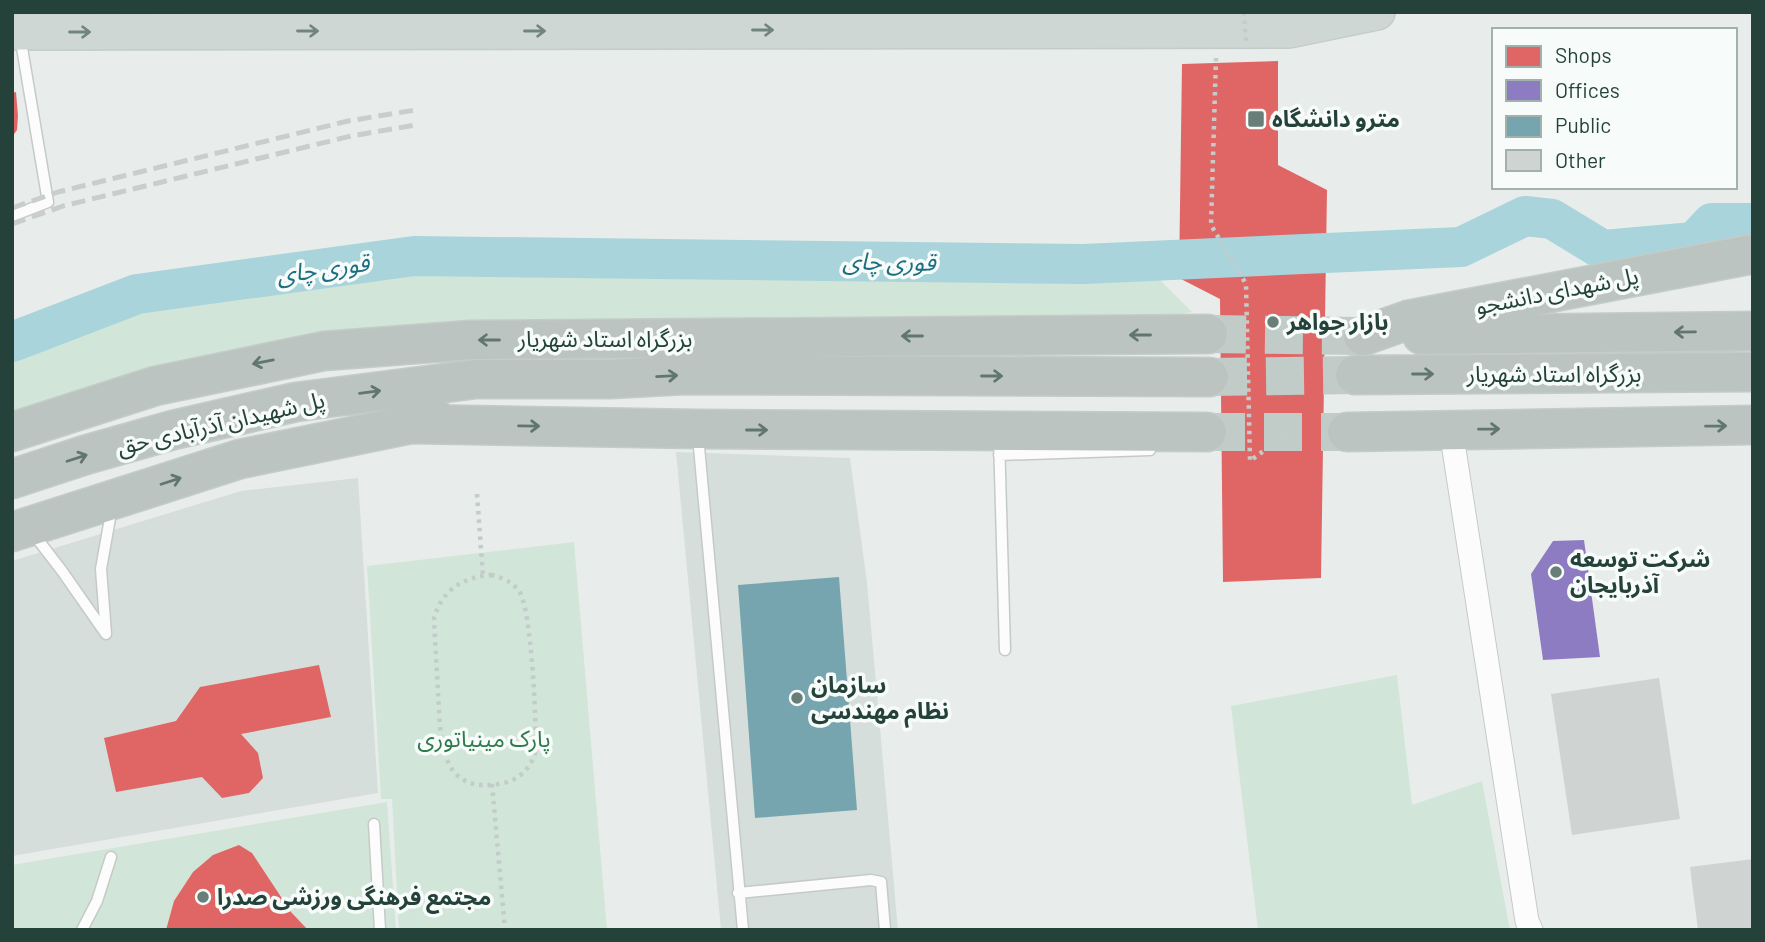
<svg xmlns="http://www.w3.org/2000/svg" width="1765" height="942" font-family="Barlow,'Noto Sans Arabic',sans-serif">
<rect width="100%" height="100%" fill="#e8edeb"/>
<path fill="#d6dedb" d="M676,452L850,458L867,582L898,930H721Z
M358,478L378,793L12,856V561L241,491Z"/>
<path fill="#d1e6d8" d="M407,267L1153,273L1192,312L1137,322L395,326L175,365L12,417V355L159,301Z
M574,542L607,930H399L392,799H381L367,566Z
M1397,675L1412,805L1482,781L1510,930H1258L1231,706Z
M387,802L396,930H12V865Z"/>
<path fill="#e06666" d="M1278,61V165L1327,190L1321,578L1223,582L1220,299L1179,278L1182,64Z
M16,92L18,116L17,130L12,137V93Z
M319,665L331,717L241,734L258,753L263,778L249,793L222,798L202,777L116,792L104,738L176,721L200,687Z
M239,845L252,853L291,912L308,930H166L174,901L193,872L213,855Z"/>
<path fill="#8e7cc3" d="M1584,540L1600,657L1543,660L1531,574L1553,541Z"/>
<path fill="#76a5af" d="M839,577L857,810L755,818L738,585Z"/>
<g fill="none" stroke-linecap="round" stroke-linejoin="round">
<path stroke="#a9d4db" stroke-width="40" d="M12,342L137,294L414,256L1083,264L1461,247L1525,216L1552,219L1603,250L1694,242L1712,223H1753"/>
</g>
<path fill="#cfd4d2" d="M1659,678L1680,819L1572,835L1551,694Z
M1753,859V930H1698L1690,867Z"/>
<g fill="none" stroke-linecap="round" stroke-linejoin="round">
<path stroke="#c1cbc8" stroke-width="38" stroke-dasharray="38 19" stroke-linecap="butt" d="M1208,334L1363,336
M1209,377L1355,375
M1207,432H1347"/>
<g stroke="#c5cac8" stroke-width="13">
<path id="lane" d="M12,216L48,202L20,36
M698,436L743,930
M999,437L1005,650
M999,455L1150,450
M32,532L62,571L106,634L101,569L112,507
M374,824L380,930
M738,893L871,880L881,882L885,930
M82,930L97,901L111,857"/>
</g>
<g stroke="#c5cac8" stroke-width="25">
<path id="street" d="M1451,430L1527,921L1531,930"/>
</g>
<g stroke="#c3ccc9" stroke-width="38">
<path id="primary" d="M12,32L1289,30L1377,12"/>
</g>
<g stroke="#c3ccc9" stroke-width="41">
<path id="highway" d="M1422,335L1753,331
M1363,336L1408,320L1753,254
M1355,375L1753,372
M412,424L697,429L1207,432
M12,432L155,386L324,351L470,340L1208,334
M1347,432L1753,425
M12,479L85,455L173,430L296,402L476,379H611L684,375L1209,377
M12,532L240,459L436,419"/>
</g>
<path stroke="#c3ccca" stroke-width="4.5" stroke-dasharray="3.5 5" stroke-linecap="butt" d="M1216,58L1211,225L1246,284L1250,461L1289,432
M477,494L483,576
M491,575C502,577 512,582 519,591C532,609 536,723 536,750C532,766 521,779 504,783C438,797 441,739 438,693C437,668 435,643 434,618C442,590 463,577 491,575Z
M492,784L505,930"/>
<use href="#lane" stroke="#fcfcfc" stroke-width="10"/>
<use href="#street" stroke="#fcfcfc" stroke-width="23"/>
<use href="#primary" stroke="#cfd7d5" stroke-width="35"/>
<use href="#highway" stroke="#bcc4c2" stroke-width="38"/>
<path stroke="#c9cdcc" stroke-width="5" stroke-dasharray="14 7" stroke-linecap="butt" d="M12,208L58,192L348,121L415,110
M12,224L63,206L351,136L416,125"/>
<path stroke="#c3ccca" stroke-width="4.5" stroke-dasharray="3.5 5" stroke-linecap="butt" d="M1244,12L1246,43"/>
</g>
<defs><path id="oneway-shaft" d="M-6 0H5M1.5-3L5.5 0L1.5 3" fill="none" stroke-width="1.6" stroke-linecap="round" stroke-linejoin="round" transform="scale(1.75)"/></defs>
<g stroke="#718580">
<use href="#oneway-shaft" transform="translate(763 30)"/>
<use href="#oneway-shaft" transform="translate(308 31)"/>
<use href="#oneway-shaft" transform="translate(535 31)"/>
<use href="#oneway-shaft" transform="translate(80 32)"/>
</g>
<g stroke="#617670">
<use href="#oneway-shaft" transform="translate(1685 332) rotate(179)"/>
<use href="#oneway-shaft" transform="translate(1140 335) rotate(180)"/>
<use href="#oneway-shaft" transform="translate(912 336) rotate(180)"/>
<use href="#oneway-shaft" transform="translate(489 340) rotate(180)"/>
<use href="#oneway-shaft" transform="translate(263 362) rotate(169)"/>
<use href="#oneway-shaft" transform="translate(1423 374)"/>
<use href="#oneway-shaft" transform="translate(667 376) rotate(-3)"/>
<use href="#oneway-shaft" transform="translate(992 376)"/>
<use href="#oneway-shaft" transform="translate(370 392) rotate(-7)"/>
<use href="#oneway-shaft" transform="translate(529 426) rotate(1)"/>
<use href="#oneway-shaft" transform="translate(1716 426) rotate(-1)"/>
<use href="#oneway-shaft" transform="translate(1489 429) rotate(-1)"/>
<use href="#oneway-shaft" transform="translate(757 430)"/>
<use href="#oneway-shaft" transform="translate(77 458) rotate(-18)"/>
<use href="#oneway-shaft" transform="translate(171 481) rotate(-18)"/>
</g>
<g fill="#697e78" stroke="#f7fbf9" stroke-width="2.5">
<rect x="1247" y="110" width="18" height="18" rx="3.5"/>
<circle cx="1273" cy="322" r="7"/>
<circle cx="1556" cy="572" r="7"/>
<circle cx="797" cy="698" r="7"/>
<circle cx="203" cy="897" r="7"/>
</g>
<g text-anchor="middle" stroke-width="7" stroke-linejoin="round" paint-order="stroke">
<g font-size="23" font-weight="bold" fill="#24423a" stroke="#f7fbf9" text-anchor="start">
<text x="1272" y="127">مترو دانشگاه</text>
<text x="1287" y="330">بازار جواهر</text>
<text x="1570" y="567">شرکت توسعه<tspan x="1570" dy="26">آذربایجان</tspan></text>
<text x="811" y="693">سازمان<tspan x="811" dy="26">نظام مهندسی</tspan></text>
<text x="217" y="905">مجتمع فرهنگی ورزشی صدرا</text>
</g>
<g font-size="23" fill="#24423a" stroke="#f7fbf9">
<text transform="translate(1557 291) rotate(-11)" y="8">پل شهدای دانشجو</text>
<text x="605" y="347">بزرگراه استاد شهریار</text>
<text x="1554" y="382">بزرگراه استاد شهریار</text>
<text transform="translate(221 423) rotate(-13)" y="8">پل شهیدان آذرآبادی حق</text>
</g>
<g font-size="23" fill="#2d7a4b" stroke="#f7fbf9">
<text x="484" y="747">پارک مینیاتوری</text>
</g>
<g font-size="24" font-style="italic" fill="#1c6f80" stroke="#f7fbf9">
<text transform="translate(889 262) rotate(1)" y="8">قوری چای</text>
<text transform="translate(323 269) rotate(-8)" y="8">قوری چای</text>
</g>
</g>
<rect width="1765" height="942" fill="none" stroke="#24423a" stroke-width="28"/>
<rect x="1492" y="28" width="245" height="161" fill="#f7fbf9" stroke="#a3b1ad" stroke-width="2"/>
<rect x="1506" y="46" width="35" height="21" fill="#e06666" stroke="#a3b1ad" stroke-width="2"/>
<text x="1555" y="63" font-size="21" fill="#24423a">Shops</text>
<rect x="1506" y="80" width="35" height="21" fill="#8e7cc3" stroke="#a3b1ad" stroke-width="2"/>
<text x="1555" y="98" font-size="21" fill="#24423a">Offices</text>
<rect x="1506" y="116" width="35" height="21" fill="#76a5af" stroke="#a3b1ad" stroke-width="2"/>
<text x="1555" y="133" font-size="21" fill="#24423a">Public</text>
<rect x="1506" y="150" width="35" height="21" fill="#cfd4d2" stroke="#a3b1ad" stroke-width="2"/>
<text x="1555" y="168" font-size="21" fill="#24423a">Other</text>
</svg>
